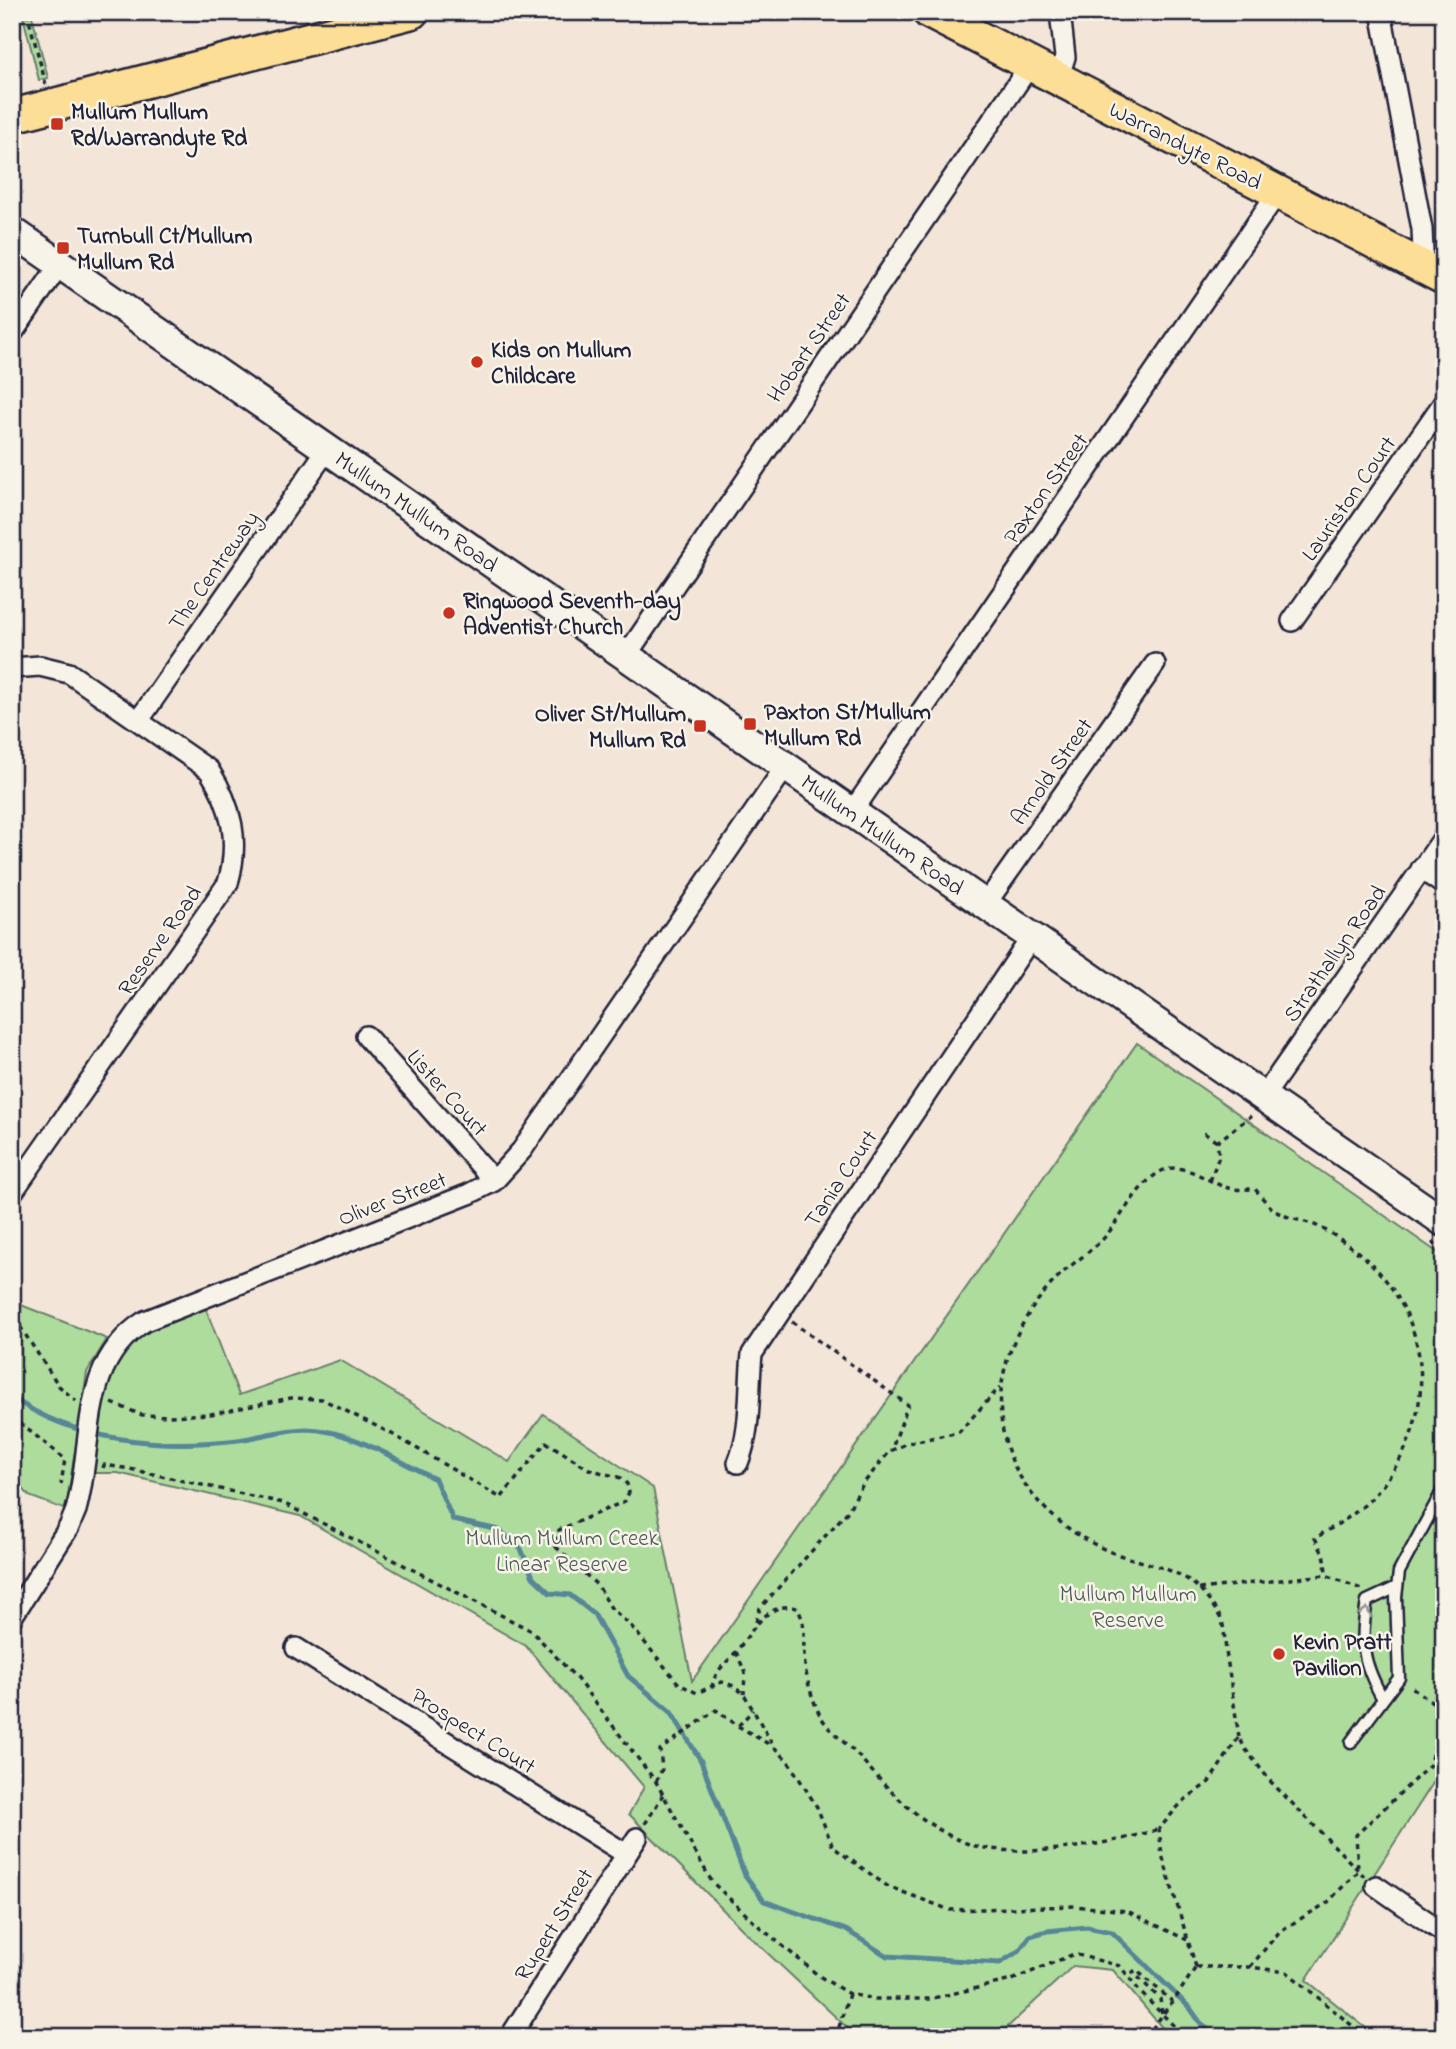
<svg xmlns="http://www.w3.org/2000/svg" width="1456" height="2049" font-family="'Indie Flower',sans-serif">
<rect width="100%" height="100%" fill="#f3e5d8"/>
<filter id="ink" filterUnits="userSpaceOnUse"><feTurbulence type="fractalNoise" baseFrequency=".0143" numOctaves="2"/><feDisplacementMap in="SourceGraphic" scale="14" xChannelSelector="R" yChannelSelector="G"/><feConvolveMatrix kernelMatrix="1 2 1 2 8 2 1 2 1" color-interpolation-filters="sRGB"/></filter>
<g filter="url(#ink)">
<path fill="#aedc9c" stroke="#687f6c" stroke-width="2" d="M22,12H31L48,78L39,80Z
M1137,1043L1444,1257V1766L1306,1980L1377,2037H1170L1113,1970L1073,1966L997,2037H857L742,1929L629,1814L644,1787L526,1646L300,1516L118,1473H93C101,1425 100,1362 144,1333C162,1322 186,1316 206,1309L239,1395L340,1360L509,1462L543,1414L653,1488L692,1681Z
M12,1271L21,1305L107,1339L87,1372L66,1510L29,1496L12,1475Z"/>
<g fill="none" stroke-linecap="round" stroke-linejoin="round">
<path stroke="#568697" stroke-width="5" d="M12,1397C74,1442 163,1449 238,1440C260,1437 284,1429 307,1429C351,1430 396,1460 435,1479L453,1520L499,1530L521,1549L533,1577L550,1593L570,1595L594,1614L628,1676L671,1712L701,1761L745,1875L764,1901L846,1930L887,1956L1000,1963L1019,1951L1030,1936L1047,1931L1087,1927L1112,1932L1190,2008L1202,2025L1219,2037"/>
<g stroke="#22223b" stroke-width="15">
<path id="lane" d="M1383,1699C1362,1662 1360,1643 1367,1601L1397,1587
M1351,1742L1399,1678L1396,1597L1399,1572L1444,1488"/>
</g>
<g stroke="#22223b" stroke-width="24">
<path id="street" d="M1381,12L1422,229L1423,251L1416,264
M1058,79L1065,57L1060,12
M12,334L60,264
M1292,621L1444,402
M626,656L1030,65
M12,668L40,666L69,673L209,770C232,806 240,841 228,883L12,1193
M139,720L328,448
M852,812L1278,192
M1421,869L1444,885
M985,905L1155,664
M366,1036L494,1181
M1264,1096L1444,837
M738,1463C752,1428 748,1392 752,1354L1031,938
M12,1617L69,1527L76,1510C95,1442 78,1364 145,1321L469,1194L494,1181L522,1150L786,766
M296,1648L626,1854
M1376,1886L1444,1933
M510,2037L637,1838"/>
</g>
<g stroke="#22223b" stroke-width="33">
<path id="secondary" d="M12,231L1444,1222"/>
</g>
<g stroke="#22223b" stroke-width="37">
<path id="primary" d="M929,12L1444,278
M12,116L412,12"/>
</g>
<path stroke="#22223b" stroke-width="3.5" stroke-dasharray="5 5" stroke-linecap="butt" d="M27,12L46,85
M1204,1133L1217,1142
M1210,1181L1219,1156L1217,1142L1251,1116
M1432,1242L1444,1250
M12,1321L19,1325L59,1386L76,1401
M792,1322L908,1405L891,1451
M112,1403L142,1415L169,1416L211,1414L291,1398L322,1399L392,1434L501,1498L546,1442L589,1469L621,1478L627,1484L629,1492L625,1501L559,1530L556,1547L598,1586L611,1608L632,1627L679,1684L697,1693L722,1682L734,1686L744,1694L774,1747L788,1761L817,1807L833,1847L887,1886L950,1910L1075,1906L1127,1911L1187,1940
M12,1417L65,1459L61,1484
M103,1468L104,1465L130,1469L283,1503L532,1631L577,1679L656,1782L712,1882L755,1923L819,1976L849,1994L875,1999H929L1012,1980L1074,1954L1120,1966L1142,1994L1177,2029L1190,2037
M1199,1589L1326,1575L1361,1589
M756,1622L760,1608L847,1512L863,1484L890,1451L908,1443L959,1432L1000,1387
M736,1652L745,1672L744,1694
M712,1688C714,1671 724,1666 735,1653C752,1633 766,1600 797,1608C807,1624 803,1637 804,1654C805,1674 810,1693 818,1711C828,1733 848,1743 863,1761C892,1794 923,1826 966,1843C1014,1861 1110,1845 1159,1829
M738,1726L772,1746
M1239,1737C1235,1711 1231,1684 1227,1658C1225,1647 1225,1632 1222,1621C1218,1612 1208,1599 1201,1591C1178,1565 1134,1563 1104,1549C985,1493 968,1372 1056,1279C1070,1265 1086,1255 1101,1241C1120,1223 1144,1168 1174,1168C1195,1168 1213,1186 1233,1189C1240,1190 1248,1189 1255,1189C1261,1196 1269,1207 1277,1212C1289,1219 1305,1221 1317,1226C1334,1234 1352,1247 1366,1259C1435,1322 1438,1419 1379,1490C1362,1511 1337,1525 1315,1538L1325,1558L1326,1575
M656,1782L662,1769L660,1750L716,1710L738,1726L753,1710
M645,1824L663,1795
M1196,1967L1162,1855L1159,1829L1182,1802L1209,1782L1239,1737L1246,1750L1271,1782L1364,1876
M1196,1967H1250L1287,1972L1366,2037
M1250,1967L1280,1931L1327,1903L1358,1871L1356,1835L1429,1766L1441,1724L1435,1704L1409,1685
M1162,2013L1160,1999L1133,1972L1136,1970L1173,2002L1196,1967
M836,2037L849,1994
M1146,2037L1172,2002"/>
<use href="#lane" stroke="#f7f3e8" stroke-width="10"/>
<use href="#street" stroke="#f7f3e8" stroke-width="19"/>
<use href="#secondary" stroke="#f7f3e8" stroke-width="28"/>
<use href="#primary" stroke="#fdde96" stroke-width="32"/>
</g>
<defs><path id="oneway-chevron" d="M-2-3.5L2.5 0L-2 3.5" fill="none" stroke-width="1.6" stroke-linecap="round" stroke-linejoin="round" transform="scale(1.75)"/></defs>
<use stroke="#97959a" href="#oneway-chevron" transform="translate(1366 1612) rotate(-77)"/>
</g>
<g fill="#c8321e" stroke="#f7f3e8" stroke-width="2.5">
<rect x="50" y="117" width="14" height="14" rx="3.5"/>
<rect x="56" y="241" width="14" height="14" rx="3.5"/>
<circle cx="477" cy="362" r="7"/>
<circle cx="449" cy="613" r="7"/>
<rect x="743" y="717" width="14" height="14" rx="3.5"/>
<rect x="693" y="719" width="14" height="14" rx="3.5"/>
<circle cx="1279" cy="1654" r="7"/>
</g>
<g text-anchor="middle" stroke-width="5" stroke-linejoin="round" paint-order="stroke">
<g font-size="23" font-weight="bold" fill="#22223b" stroke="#f7f3e8" text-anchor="start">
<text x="71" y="119">Mullum Mullum<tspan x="71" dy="26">Rd/Warrandyte Rd</tspan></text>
<text x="77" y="243">Turnbull Ct/Mullum<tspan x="77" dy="26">Mullum Rd</tspan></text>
<text x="491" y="357">Kids on Mullum<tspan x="491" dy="26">Childcare</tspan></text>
<text x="463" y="608">Ringwood Seventh-day<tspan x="463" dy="26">Adventist Church</tspan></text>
<text x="764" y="719">Paxton St/Mullum<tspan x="764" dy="26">Mullum Rd</tspan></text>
<text x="686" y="721" text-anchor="end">Oliver St/Mullum<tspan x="686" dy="26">Mullum Rd</tspan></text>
<text x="1293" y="1649">Kevin Pratt<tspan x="1293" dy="26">Pavilion</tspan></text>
</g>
<g font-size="23" fill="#22223b" stroke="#f7f3e8">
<text transform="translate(1186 145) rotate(27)" y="8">Warrandyte Road</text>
<text transform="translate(808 347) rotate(-55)" y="8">Hobart Street</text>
<text transform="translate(1045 488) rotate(-55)" y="8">Paxton Street</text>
<text transform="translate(1348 498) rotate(-55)" y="8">Lauriston Court</text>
<text transform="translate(417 511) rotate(35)" y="8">Mullum Mullum Road</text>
<text transform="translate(213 570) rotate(-55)" y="8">The Centreway</text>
<text transform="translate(1051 771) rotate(-55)" y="8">Arnold Street</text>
<text transform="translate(883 834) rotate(35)" y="8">Mullum Mullum Road</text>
<text transform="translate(159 940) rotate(-55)" y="8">Reserve Road</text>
<text transform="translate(1334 953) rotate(-55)" y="8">Strathallyn Road</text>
<text transform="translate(448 1092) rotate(48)" y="8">Lister Court</text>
<text transform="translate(840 1178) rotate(-56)" y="8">Tania Court</text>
<text transform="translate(392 1198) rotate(-21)" y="8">Oliver Street</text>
<text transform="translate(474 1730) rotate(32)" y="8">Prospect Court</text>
<text transform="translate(553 1924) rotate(-58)" y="8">Rupert Street</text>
</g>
<g font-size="23" fill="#4c5a58" stroke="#f7f3e8">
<text x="562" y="1545">Mullum Mullum Creek<tspan x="562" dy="26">Linear Reserve</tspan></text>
<text x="1128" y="1601">Mullum Mullum<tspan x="1128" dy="26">Reserve</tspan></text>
</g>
</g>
<rect width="1456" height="2049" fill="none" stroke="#f7f3e8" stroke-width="42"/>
<rect x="21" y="21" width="1414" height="2007" fill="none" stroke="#22223b" stroke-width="2.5" filter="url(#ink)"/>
</svg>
